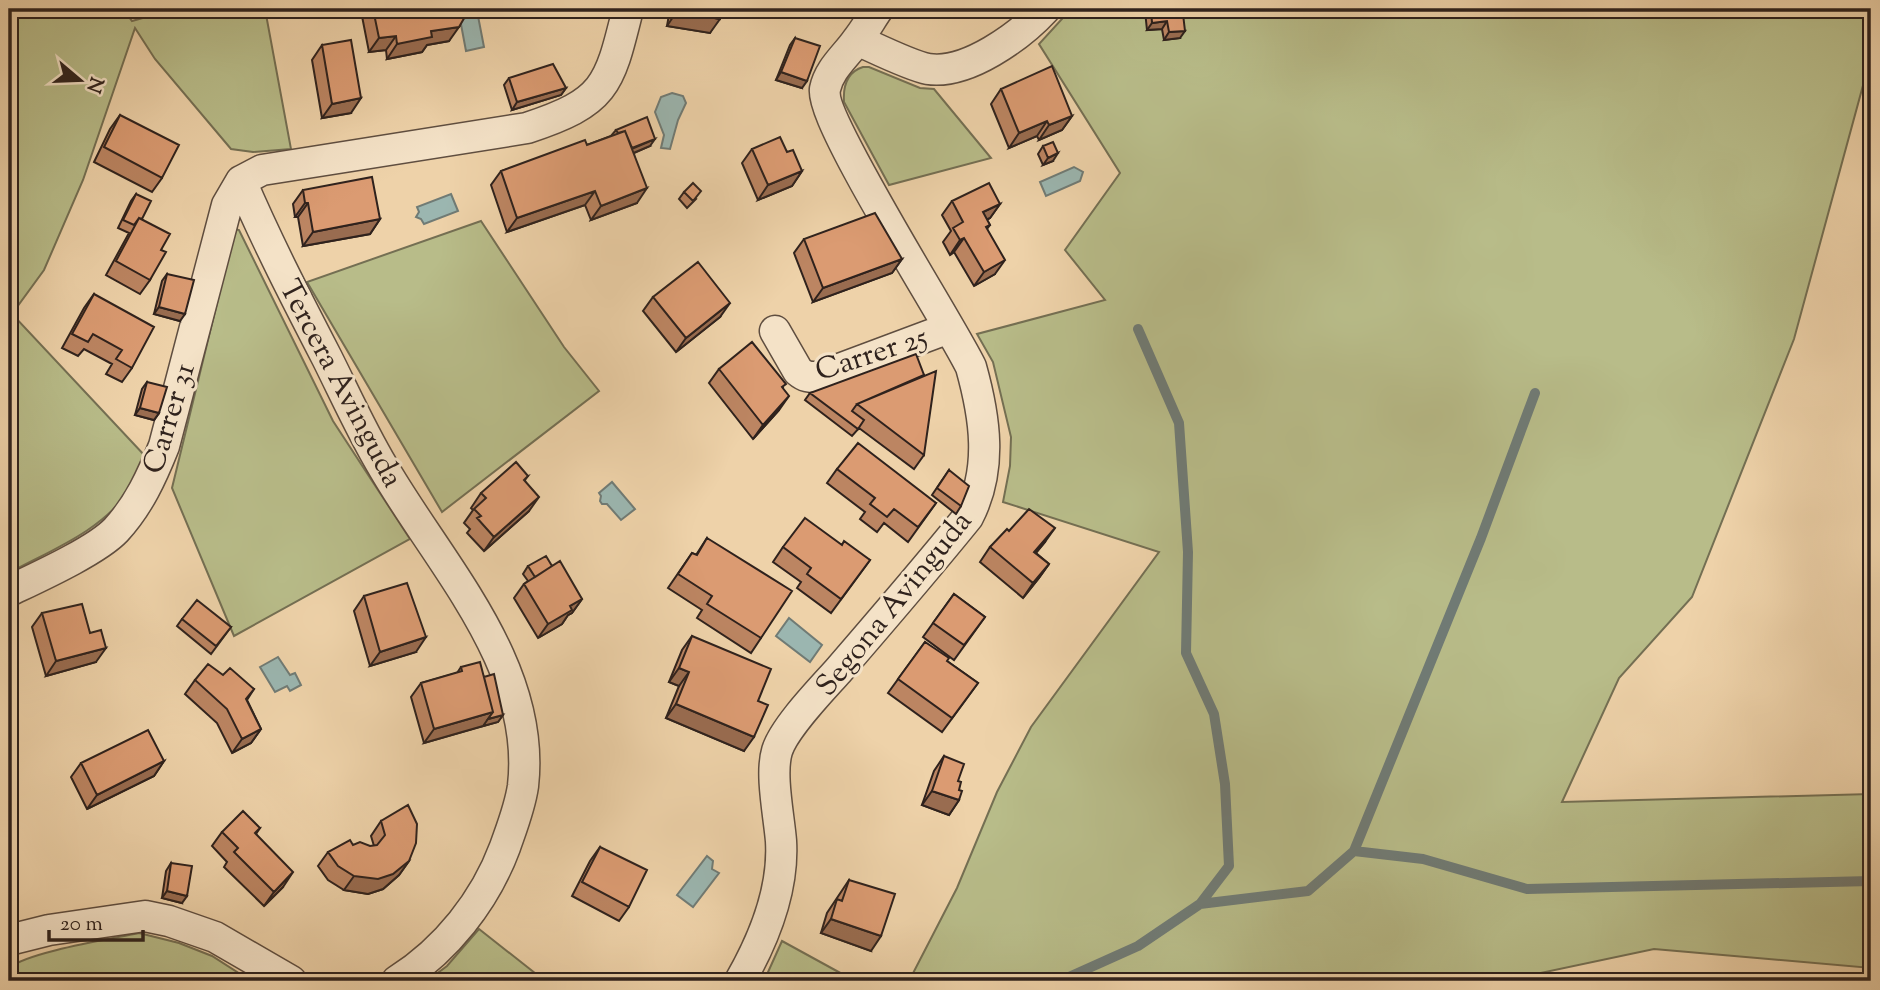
<svg xmlns="http://www.w3.org/2000/svg" width="1880" height="990" font-family="'Sorts Mill Goudy',serif">
<rect width="100%" height="100%" fill="#eed2a9"/>
<filter id="stains"><feTurbulence type="fractalNoise" baseFrequency=".00286" numOctaves="4"/><feColorMatrix values="0 0 0 0 .2 0 0 0 0 .09 0 0 0 0 .02 0 0 0 .5 -.17"/></filter>
<radialGradient id="worn" r=".72"><stop offset=".6" stop-color="#630" stop-opacity="0"/><stop offset="1" stop-color="#630" stop-opacity=".3"/></radialGradient>
<path fill="#b8bc89" stroke="#746f53" stroke-width="2" d="M9,9H123L132,21L174,9H265L291,149L253,152L231,149L155,59L135,28L83,180L44,270L12,314L146,457C141,468 136,481 129,491C100,532 51,550 9,573Z
M1071,9H1871V56L1794,339L1692,597L1619,678L1562,802L1871,794V968L1654,949L1503,981H909L957,888L997,792L1031,727L1159,552L1003,502L1010,466L1011,437L993,362L977,334L1105,300L1065,250L1120,173L1039,44Z
M863,67H869L920,88L934,89L991,158L889,185L844,102C843,87 847,72 863,67Z
M481,221L564,347L599,391L442,512L307,282Z
M235,229L239,230L333,421L410,539L234,636L172,488Z
M479,929L545,981H427L447,966Z
M139,933L179,943L212,956L251,981H9V968C28,952 111,939 139,933Z
M782,941L855,981H764Z"/>
<path fill="#9bb6b0" stroke="#707b75" stroke-width="2" d="M478,16L484,47L466,51L460,19Z
M672,93L683,96L686,103L678,120L670,149L661,148L664,135L655,112L661,97Z
M1074,167L1083,172L1080,181L1046,196L1040,182Z
M451,194L458,211L424,224L421,219L416,217L419,212L417,207Z
M612,482L635,509L621,520L607,504H602L600,501L601,496L599,493Z
M789,618L822,645L810,662L776,636Z
M278,657L290,675L295,673L301,685L290,691L287,686L275,692L260,667Z
M707,856L713,861L712,869L719,873L693,907L677,895Z"/>
<g fill="none" stroke-linecap="round" stroke-linejoin="round">
<path stroke="#707b75" stroke-width="10" d="M1354,851L1481,538L1535,393
M1200,904L1308,891L1354,851L1423,859L1527,889L1871,881
M1060,981L1138,946L1200,904L1229,866L1225,784L1214,714L1186,653L1188,552L1179,423L1138,329"/>
<g stroke="#5f4e40" stroke-width="33">
<path id="minor" d="M857,40C875,48 911,66 928,69C967,75 1020,36 1045,9
M241,181C267,242 297,300 327,358C345,394 362,432 383,467C439,564 537,665 523,786C520,807 512,827 505,847C485,901 446,950 397,981
M775,331L798,371C805,377 809,377 818,377L949,328
M9,591C36,578 96,551 116,530C139,505 152,476 164,446L227,205L241,181L262,170L527,128C606,102 609,86 628,9
M9,940L49,930L145,916L169,921L215,937L291,981
M740,981C764,939 784,890 781,841C779,816 770,774 777,751C784,728 821,690 838,671C882,620 926,569 968,517C993,469 985,417 971,367C950,323 819,120 825,89C829,69 846,56 857,40C865,30 871,19 878,9"/>
</g>
<use href="#minor" stroke="#f4e2c7" stroke-width="30"/>
</g>
<path fill="#bc8562" stroke="#2f221d" stroke-width="2" d="M363,9H464L449,41L427,45L422,52L387,59L386,50L369,52L361,11Z
M670,9H722L710,33L667,26Z
M1146,9H1166L1167,15L1180,38L1164,40L1162,29L1147,30L1145,11Z
M795,38L802,88L776,80L790,45Z
M322,45L351,113L322,118L312,60Z
M509,78L566,88L561,95L512,110L504,85Z
M1001,89L1072,116L1062,130L1039,140L1037,136L1009,148L991,104Z
M120,115L162,178L152,192L94,162L110,129Z
M616,130L650,146L634,153L637,203L591,220L585,205L507,232L491,185L501,171L587,145L611,136Z
M1043,146L1053,161L1043,165L1038,154Z
M752,149L787,152L802,171L792,186L758,200L742,163Z
M303,190L380,219L370,234L303,246L298,217H295L293,204Z
M684,192L696,199L687,208L679,199Z
M136,194L142,219L161,250L150,280L140,294L106,275L129,233L118,228L131,201Z
M952,201L1000,204L990,218L987,220L990,225L987,229L995,274L974,286L954,252L950,255L943,242L951,231L942,215Z
M804,239L902,259L892,273L813,302L794,253Z
M167,274L180,321L154,314L162,281Z
M94,294L132,368L122,382L106,374L112,364L84,349L78,356L62,348L84,308Z
M653,297L720,317L676,352L643,311Z
M719,369L783,388L779,410L753,439L709,383Z
M924,375V455L914,469L859,428L852,436L805,400L810,393Z
M147,382L159,413L154,420L135,415L142,389Z
M837,469L936,503L908,542L884,523L877,532L860,519L865,512L827,483Z
M949,470L961,506L956,514L932,495Z
M528,476L525,480L529,511L484,551L467,533L470,529L464,523L473,510L471,508L481,493Z
M1009,531L1045,542L1036,553L1049,564L1039,578L1023,598L980,562L990,547Z
M707,538L761,638L751,653L697,618L702,610L668,588L692,553L696,555Z
M842,545L870,560L831,613L797,588L801,582L773,562L783,547Z
M528,566H552L582,599L572,613L568,615L562,624L538,638L514,598L524,584L528,581L523,574Z
M954,594L985,617L954,660L923,637Z
M364,596L416,652L370,666L354,611Z
M42,613L90,633L96,662L46,676L32,627Z
M182,619L231,627L211,654L177,626Z
M692,636L758,701L744,751L666,718L679,686L669,682L682,650Z
M925,642L947,661L978,683L942,732L888,693Z
M461,667L484,677L503,715L498,722L424,743L411,697L421,683L457,673Z
M223,675L254,689L247,700L261,729L251,743L232,753L217,723L185,694L195,680Z
M944,756L958,781L959,800L949,815L922,805L934,771Z
M164,761L154,776L87,809L71,777L81,763Z
M381,821L409,861L399,875L383,889L368,894L344,890L328,880L318,866L328,852L353,845L370,846H374L371,836Z
M260,828L256,834L283,887L264,906L224,867L227,862L212,846L222,832Z
M600,847L629,907L619,921L572,896L590,861Z
M171,863L182,903L162,898L166,871Z
M849,880L871,951L821,933L827,913Z"/>
<path fill="#996c50" stroke="#2f221d" stroke-width="2" d="M677,11L720,19L710,33L667,26Z
M1167,21L1162,29L1147,30L1152,23Z
M459,27L449,41L427,45L422,52L387,59L397,44L431,31Z
M1185,31L1180,38L1164,40L1169,32Z
M396,36L386,50L369,52L379,38Z
M781,72L807,81L802,88L776,80Z
M566,88L561,95L512,110L517,102Z
M361,98L351,113L322,118L332,104Z
M1072,116L1062,130L1039,140L1049,125Z
M1047,121L1037,136L1009,148L1019,133Z
M655,139L650,146L624,157L629,150Z
M1058,153L1053,161L1043,165L1048,158Z
M802,171L792,186L758,200L768,185Z
M647,188L637,203L591,220L601,206Z
M595,191L585,205L507,232L517,218Z
M305,203H308L298,217H295Z
M1000,204L990,218L973,226L983,212Z
M380,219L370,234L303,246L313,232Z
M964,238L954,252L950,255L960,240Z
M902,259L892,273L813,302L823,288Z
M1005,260L995,274L974,286L984,272Z
M730,303L720,317L676,352L686,338Z
M159,307L185,314L180,321L154,314Z
M789,396L779,410L753,439L763,425Z
M140,408L159,413L154,420L135,415Z
M539,497L529,511L484,551L494,537Z
M1055,528L1045,542L1024,566L1034,552Z
M1049,564L1039,578L1023,598L1033,583Z
M582,599L572,613L568,615L562,624L538,638L548,624L570,606Z
M426,637L416,652L370,666L380,652Z
M106,648L96,662L46,676L56,661Z
M679,668L689,672L679,686L669,682Z
M676,704L754,737L744,751L666,718Z
M493,712L483,726L424,743L434,729Z
M503,715L498,722L483,726L488,719Z
M261,729L251,743L232,753L242,739Z
M164,761L154,776L87,809L97,795Z
M932,791L959,800L949,815L922,805Z
M409,861L399,875L383,889L368,894L344,890L354,876Z
M293,872L283,887L264,906L274,892Z
M167,891L187,896L182,903L162,898Z
M831,919L881,936L871,951L821,933Z"/>
<path fill="#db9b72" stroke="#2f221d" stroke-width="2" d="M373,9H464L466,15L459,27L431,31L432,37L397,44L396,36L379,38Z
M677,9H722L720,19L677,11Z
M1151,9H1166L1167,15L1183,14L1185,31L1169,32L1167,21L1152,23Z
M795,38L820,46L807,81L781,72Z
M351,40L361,98L332,104L322,45Z
M553,64L566,88L517,102L509,78Z
M1052,66L1072,116L1049,125L1047,121L1019,133L1001,89Z
M120,115L179,145L162,178L104,147Z
M647,117L655,139L632,148L625,131L618,133L616,130Z
M625,131L647,188L601,206L595,191L517,218L501,171L585,140L587,145Z
M780,137L787,152L793,150L802,171L768,185L752,149Z
M1053,142L1058,153L1048,158L1043,146Z
M372,177L380,219L313,232L308,203H305L303,190Z
M693,183L701,191L693,201L684,192Z
M989,183L1000,204L983,212L990,225L986,227L1005,260L984,272L964,238L960,240L953,228L963,222L952,201Z
M136,194L151,201L142,219L139,218L134,225L123,220Z
M875,213L902,259L823,288L804,239Z
M139,218L170,234L161,250L166,252L150,280L116,261Z
M698,262L730,303L686,338L653,297Z
M167,274L194,280L185,314L159,307Z
M94,294L154,327L132,368L116,359L122,350L93,334L88,342L72,334Z
M752,342L786,384L782,387L789,396L763,425L719,369Z
M916,354L924,375L857,404L852,411L864,420L858,429L810,393Z
M936,371L924,455L857,404Z
M147,382L167,387L159,413L140,408Z
M858,443L936,503L918,527L894,509L887,517L870,504L875,498L837,469Z
M516,462L528,476L524,480L539,497L494,537L477,518L481,516L474,509L486,498L481,493Z
M949,470L969,486L961,506L937,488Z
M1029,509L1055,528L1034,552L1049,564L1033,583L990,547L1007,529L1009,531Z
M805,518L842,545L844,541L870,560L841,599L807,574L811,568L783,547Z
M707,538L792,591L761,638L707,604L712,596L678,574L692,553L697,555Z
M546,556L552,566L535,577L528,566Z
M560,561L582,599L570,606L572,610L548,624L524,584Z
M407,583L426,637L380,652L364,596Z
M954,594L985,617L964,645L933,623Z
M197,600L231,627L216,646L182,619Z
M82,604L90,633L101,630L106,648L56,661L42,613Z
M9,636L12,653L9,654Z
M692,636L771,669L758,701L768,705L754,737L676,704L689,672L679,668Z
M925,642L949,658L947,661L978,683L952,718L898,679Z
M480,662L493,712L434,729L421,683L462,671L461,667Z
M208,664L223,675L230,668L254,689L246,699L261,729L242,739L227,709L195,680Z
M494,674L503,715L488,719L493,712L484,677Z
M148,730L164,761L97,795L81,763Z
M944,756L964,764L958,781L961,782L959,790L962,791L959,800L932,791Z
M408,805L417,824L416,843L409,861L393,874L378,879L354,876L338,866L328,852L350,840L353,845L360,842L370,846L377,845L385,835L381,821Z
M243,811L260,828L255,833L293,872L274,892L234,852L238,848L222,832Z
M600,847L647,870L629,907L582,882Z
M171,863L192,866L187,896L167,891Z
M849,880L895,894L881,936L831,919L837,899L842,901Z"/>
<g text-anchor="middle" stroke-width="6" stroke-linejoin="round" paint-order="stroke">
<g font-size="30" fill="#2f221d" stroke="#f4e2c7">
<text transform="translate(871 353) rotate(-18)" y="10">Carrer 25</text>
<text transform="translate(342 383) rotate(62)" y="10">Tercera Avinguda</text>
<text transform="translate(168 418) rotate(-73)" y="10">Carrer 31</text>
<text transform="translate(893 603) rotate(-51)" y="10">Segona Avinguda</text>
</g>
</g>
<rect width="1880" height="990" fill="none" stroke="#eed2a9" stroke-width="35"/>
<rect x="10" y="10" width="1859" height="969" fill="none" stroke="#2f221d" stroke-width="3.5"/>
<rect x="18" y="18" width="1845" height="955" fill="none" stroke="#2f221d" stroke-width="2"/>
<g transform="translate(80 80) rotate(109)" stroke="#f4e2c7" stroke-width="5" paint-order="stroke">
<path d="M0-5L12 26L0 18L-12 26Z" fill="#2f221d"/>
<text y="-10" font-size="19" font-weight="bold" text-anchor="middle" fill="#2f221d">N</text>
</g>
<path d="M49 930v10h94v-10" fill="none" stroke="#2f221d" stroke-width="3.5"/>
<text x="60" y="930" font-size="21" fill="#2f221d" stroke="#f4e2c7" stroke-width="5" paint-order="stroke">20 m</text>
<rect width="100%" height="100%" filter="url(#stains)"/>
<rect width="100%" height="100%" fill="url(#worn)"/>
</svg>
